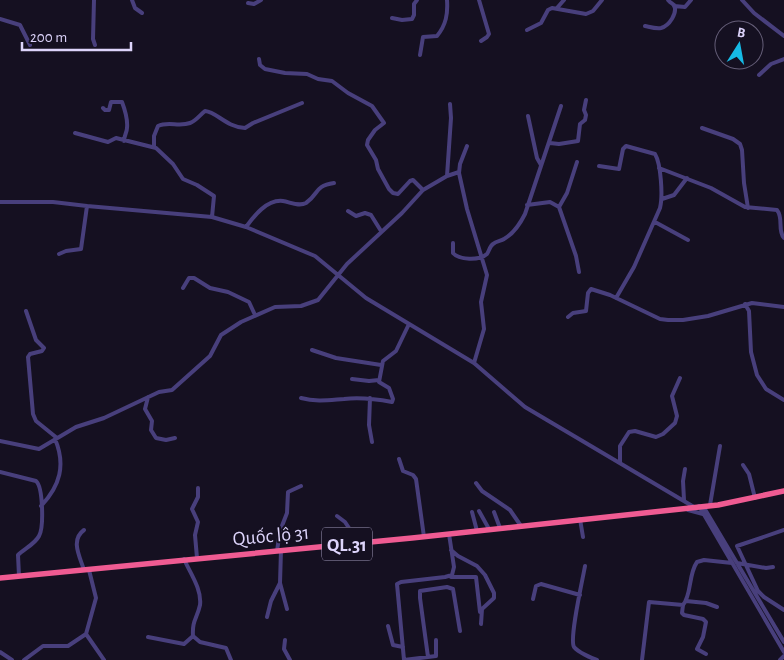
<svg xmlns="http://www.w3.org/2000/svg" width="784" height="660" font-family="'Alegreya Sans',sans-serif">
<rect width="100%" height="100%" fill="#151021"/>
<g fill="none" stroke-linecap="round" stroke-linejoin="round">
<path stroke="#483f7c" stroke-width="4" d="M94,0L93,39L95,45
M132,0L135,8L142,13
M479,0L489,34L487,37L481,41
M742,0L754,13L784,36
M248,3L254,4L261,0
M674,6L685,7L691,0
M557,8L564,0
M392,18L402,20L412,19L414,15V4L417,0
M0,19L20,25L30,45
M645,26C650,27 656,29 661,28C669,26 678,13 674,5C673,4 668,1 668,0
M527,30L541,23L548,10L552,8L586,14L593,11L602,0
M420,55L423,37L437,36C446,25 448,14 447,0
M759,75L771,64L784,59
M103,108L105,110H109L111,102H122C125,110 128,119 127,128C127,132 124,136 124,141
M528,116L537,158L541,165
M702,128L733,139L740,144L742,150L744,183L748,208
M75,133L108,142L116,138L156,148L173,164L183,179L197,185L214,196L212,217
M550,143L559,144L578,141L580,124L585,120L586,115L584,110L586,100
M467,146L460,164L459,173L467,209L487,275L481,302L484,329L474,363
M154,147V136L158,126C168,121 179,127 190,123C196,121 200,115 205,111C217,112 226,127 245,128L253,123L302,103
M599,166L619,169L623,149L626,146L655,154C661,164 663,196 660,208L634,267L616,298
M659,168L711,188L745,207L777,210C784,219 777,230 784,238
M447,176L451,118L450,104
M423,190L447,176L459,172
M662,199L674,195L687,178
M0,202H53L87,206L212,217L246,227L315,256L366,298L474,363L525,407L694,507
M527,205L550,202L559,207L576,256L579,272
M559,207L567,193L577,162
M348,211L356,216L365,213L371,215L381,231
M655,222L688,240
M246,227C254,216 267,199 283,201C290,202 299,207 306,203C319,194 314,186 334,183
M453,243V253C459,260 479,261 487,254C489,251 490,246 493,244C496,241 501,241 504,239C513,234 521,222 525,214L561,106
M59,254L66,251L81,249L87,206
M183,288L189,278H194L210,288L228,292L249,302L255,315
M745,304L749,311L751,352L757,375L766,389L784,400
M26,311L36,340L44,348L42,351L30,354L28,357L33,414L36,421L57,438
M568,317L573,313L586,311L588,293L591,289L610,295L660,319L668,320H683L708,316L752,303L784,307
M312,350L336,358L381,365
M352,379L369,381L379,380
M148,397L145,409L152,421L151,430L156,438L166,440L175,438
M301,398C316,402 329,400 344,399C361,397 376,399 392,402L393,399L389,388L379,382L383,361L396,351L409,324
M370,398L369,425L372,442
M0,441L39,449L76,427L104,418L159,392L172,390L210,356L221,335L241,322L275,307L301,306L318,300L347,264L402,213L423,190L413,180L410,181L398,194L393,193L389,189L378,169L376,160L367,145L368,140L375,130L384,123L372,106L348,93L332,81L318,79L307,74L285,73L265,69L260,65L259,59
M399,459L403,471L413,475L416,479L424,537
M620,462V446L629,432L635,431L656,437L663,434L675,423L677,416L672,396L680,378
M743,465L749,474L755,498
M0,472L36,481C43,487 44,527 39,536C35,544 24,549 18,555L19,576
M476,483L482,491L510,510L521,526
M684,500L683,481L685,469
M710,505L720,446
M41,506C60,486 66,465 55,439
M699,506L784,652
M703,506L784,642
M688,510L703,514
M479,511L489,529
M472,512L477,531
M494,512L500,528
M337,516L345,522L359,543
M580,519L583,537
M84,530C70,540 80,557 84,570
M784,530L737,546L758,591L764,597L784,610
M451,550L458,556L477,566L485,575L494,593V598L482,609L481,624
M277,551L280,531L287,513L288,492L301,486
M197,558L195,535L198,522L192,509L198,497V488
M184,559C190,573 202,589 200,605C197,619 192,620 193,636L200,642L226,648L231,660
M737,563L766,568L773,567
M585,566C583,578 569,639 574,647C578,652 591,658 597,660
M89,570L96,598L86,634L104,660
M451,577H476L480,612
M280,583L287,609
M533,599L536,586L541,584L580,595
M686,601L706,603L717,607
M683,605L682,613L684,615L703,619L706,622L703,637L697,649L706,654
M267,617L271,601L280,583L281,550
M388,626L393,645L403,647
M148,637L184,644L193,636
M285,640L284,649L290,660
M0,652L12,660
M428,657L420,598V591L447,587L453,589L460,631
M24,660L43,646H68L86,634
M404,660L397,584L401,582L445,577L452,575L454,567L449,534
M404,660L436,656V640
M642,660L649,602L683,605C692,594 688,575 697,562L704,560L732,563
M780,660L784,656"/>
<path stroke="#ef5b92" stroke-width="5.5" d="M0,578L412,538L718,505L784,491"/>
</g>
<g text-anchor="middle" stroke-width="4" stroke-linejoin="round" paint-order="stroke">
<rect fill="#151021" stroke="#a199ba" stroke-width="1" x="322" y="527.5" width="50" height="33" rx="4"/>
<g font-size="19" font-weight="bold" fill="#ddd4fb">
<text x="347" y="551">QL.31</text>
</g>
<g font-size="20" fill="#ddd4fb" stroke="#151021">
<text transform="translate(271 535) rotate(-5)" y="7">Quốc lộ 31</text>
</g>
</g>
<g transform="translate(739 45) rotate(11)"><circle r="24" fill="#151021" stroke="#655e78"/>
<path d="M0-4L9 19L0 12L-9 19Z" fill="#16bae5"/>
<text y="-8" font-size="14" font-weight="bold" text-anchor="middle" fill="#ddd4fb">B</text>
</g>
<path d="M22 42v8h109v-8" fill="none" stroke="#ddd4fb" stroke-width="2.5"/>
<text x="30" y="42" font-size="15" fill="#ddd4fb" stroke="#151021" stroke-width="4" paint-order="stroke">200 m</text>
</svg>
